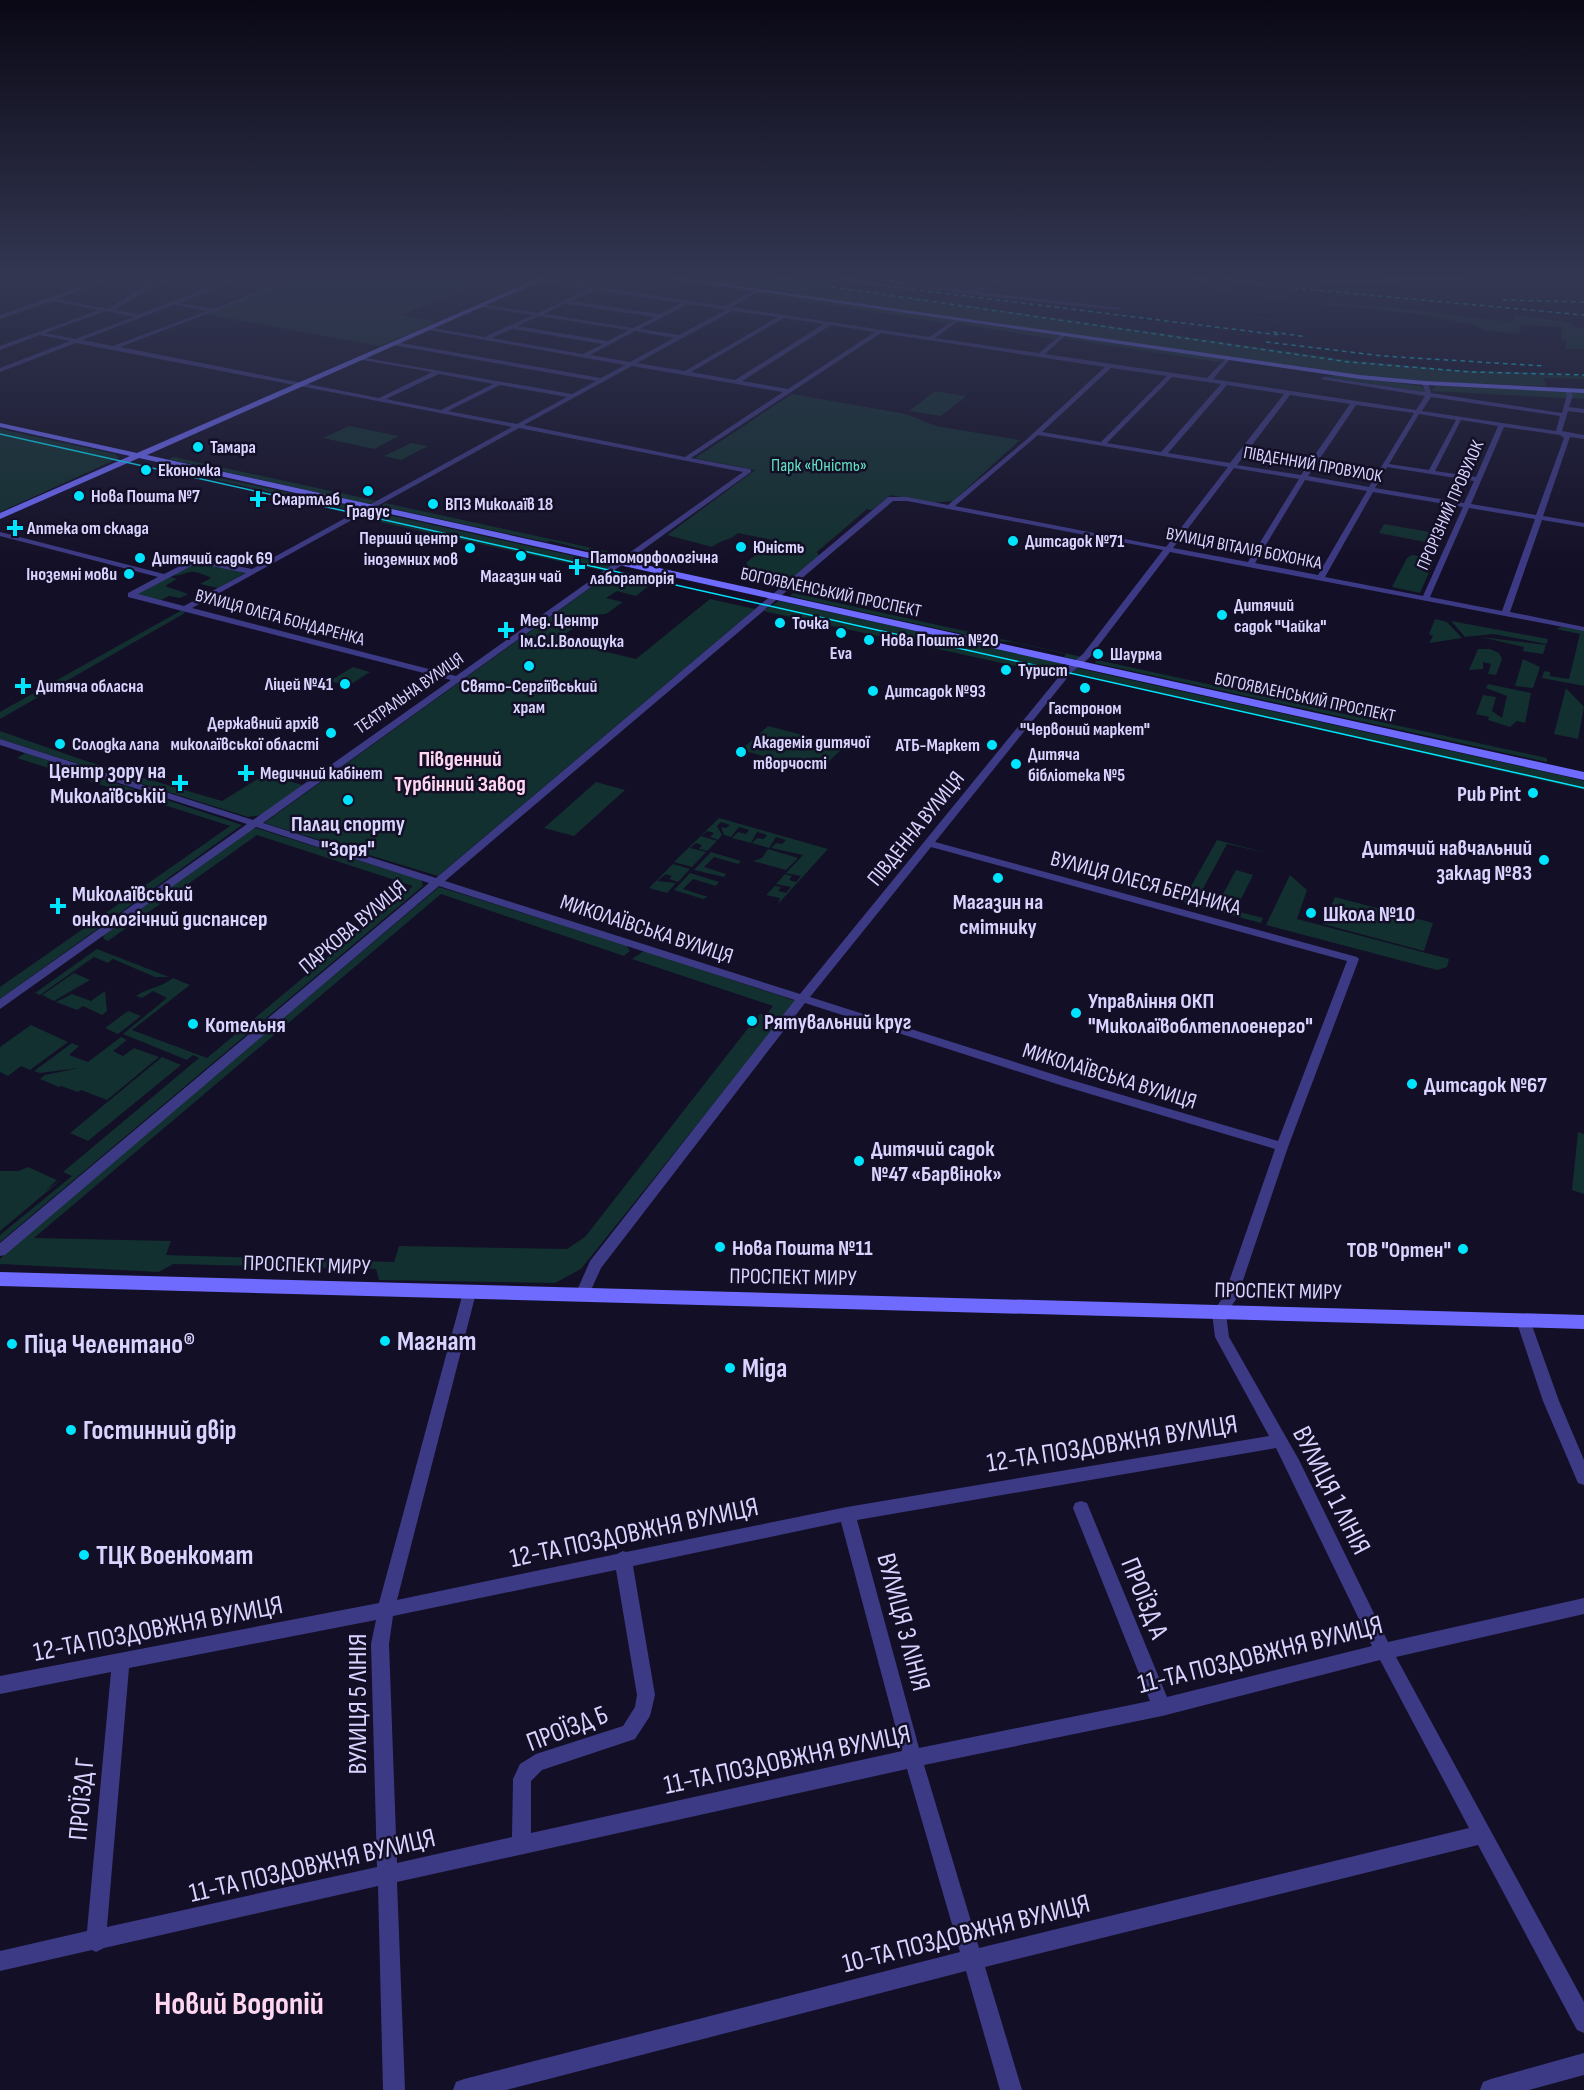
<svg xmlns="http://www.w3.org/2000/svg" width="1584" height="2090" font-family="'Sofia Sans Condensed',sans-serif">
<rect width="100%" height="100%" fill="#130f26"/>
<path fill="#12302f" d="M306,276H492L402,315L437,322L379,346L205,314Z
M669,276H768L1348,360L1456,370L1584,374H1516L1584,376V379L1543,378L1547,386L1456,383L1360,376Z
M761,292L951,319L953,321L946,323L755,293Z
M1328,303L1391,307L1508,322L1514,321V316L1517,315L1566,322L1584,330V349H1565L1566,341L1561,340L1562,327L1521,325L1519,334L1484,330L1475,325L1419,314L1326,305Z
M959,321H962L1060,336L1054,339L954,323Z
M1069,337L1224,359L1225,360L1218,362L1062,338Z
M1336,375L1413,385L1421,386L1426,392L1327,377Z
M1437,386L1584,392V399L1430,391Z
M935,391L966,396L941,416L909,411Z
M792,394L906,414L936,426L1020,440L953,501L931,503L890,495L872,510L867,509L817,552L819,556L786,584L756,577L746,563L773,540L738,533C730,540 721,540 712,547L667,535L755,470L695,458Z
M349,426L399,436L374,449L323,438Z
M0,429L115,454L119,458L0,512Z
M411,443L428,446L401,460L384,456Z
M174,457L377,501L369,504L168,459Z
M195,473L361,508L362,509L359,512L191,474Z
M385,503L629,556L620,559L551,541L546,542L381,506Z
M370,511L610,564L611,566L604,571L357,517Z
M1384,524L1441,534L1436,544L1379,533Z
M1412,555L1435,559L1420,593L1392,587L1407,558Z
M197,561L247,572L218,588L200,584L211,578C207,576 196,571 191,572C182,573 181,577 171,575Z
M611,573L632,578L620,589L631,581L650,585L636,596L617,591L606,598L623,602L606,614L591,615L557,640L636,659L710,599L755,609L438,876L264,823Z
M168,576L177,579L165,586L188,594L180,598L169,596L161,600L135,594Z
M793,593L1082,657L1077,660L1064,657L1066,654L1012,642L994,641L790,596Z
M779,601L1061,663L1064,666L1057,675L763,611Z
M182,610L185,613L0,719V712Z
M1435,619L1447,622L1462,638L1429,643L1433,636L1429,634Z
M1451,621L1548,639L1547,644L1493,634L1465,637Z
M1561,627L1584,630V686L1542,678L1544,671L1550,672V676L1569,679L1580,634L1556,629Z
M1481,637L1546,645L1543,654L1523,651L1524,647Z
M1478,649H1490L1499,653L1502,659L1496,675L1488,674L1491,664L1483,662V669L1469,670Z
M1523,659L1540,667L1533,688L1515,686Z
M1097,660L1547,758V762L1095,663Z
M353,667L370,672L348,686L330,681Z
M1077,668L1564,776L1584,781V790L1070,673Z
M1488,684L1531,693L1525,723L1517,721L1510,727L1488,720L1489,717L1476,714L1483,695L1496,697L1492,711L1502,718L1507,696L1486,688Z
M1566,688L1584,707L1578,739L1554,734Z
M768,726L845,746L819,771L741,750Z
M0,731L86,761L222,801L264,775L303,785L262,815L248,817L0,739Z
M25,753L242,825L0,999V987L230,826L17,758Z
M596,782L625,790L574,836L544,828Z
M719,818L828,849L778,904L780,898L766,895L775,886L781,887L778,891L786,893L791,887L776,884L785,874L792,876L789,880L796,882L801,876L786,873L803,855L771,848L776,843L782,844L786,840L776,837L769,848L752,843L757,838L764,839L767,835L757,832L751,843L732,838L738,832L746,834L749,830L739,827L731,837L724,835L721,827L726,828L730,825L721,822L717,826L722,835L718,840L710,837L714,833L707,831L701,836L717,841L707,851L699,849L702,845L696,843L690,848L706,852L692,867L674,862Z
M256,828L418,879L422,881L423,886L0,1242V1235L72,1176L63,1172L199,1058L193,1055L187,1060L123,1034L167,998L153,991L142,998L136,996C149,987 158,989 173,978L190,985L132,1030L207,1058L413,886L257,835L108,941L104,939L103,935L249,830Z
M1217,840L1267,853L1227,844L1198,898L1201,902L1263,918L1261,923L1182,902Z
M768,849L798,858L786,870L753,861L762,858Z
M711,852L741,861L738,864L714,857L704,867L726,874L724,877L694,870Z
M673,864L690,869L678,882L669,879L672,876L666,874L657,881L676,883L667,893L649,888Z
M1236,870L1253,875L1241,899L1223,894Z
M690,873L719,882L716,886L693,879L683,889L708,897L703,899L674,890Z
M1290,875L1307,890L1297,919L1449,959L1447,967L1437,970L1266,925Z
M439,887L626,945L630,951L624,956L441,894L34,1238L171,1241L166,1255L394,1262L399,1246L567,1249L585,1237L749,1027L760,1014L766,1015L773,1006L632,959L644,951L796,1001L581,1269L555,1283L379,1280L376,1269L173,1264L159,1272L0,1264V1259L16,1243Z
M1335,897L1433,923L1424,951L1323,924Z
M97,949L169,977H155L113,959L108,963L94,957L40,995L35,993Z
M74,973L90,980L54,1001L42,995Z
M105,991L107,1011L102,1015L83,1006L77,1010L56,1002L72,994L91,1001Z
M128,1011L141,1016L118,1034L105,1028Z
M31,1025L68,1042L30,1070L21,1066L8,1076L0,1072V1047Z
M121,1037L127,1040L113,1051L123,1056L134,1048L159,1057L107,1100L81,1090L78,1092L61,1086L59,1087L40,1079L45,1075L79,1068L40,1073L34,1071L72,1043L79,1046L69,1055L88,1062Z
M162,1057L181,1065L88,1141L70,1133Z
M1578,1132L1584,1134V1194L1572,1190Z
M28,1167L57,1180L45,1191L62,1179L0,1231V1171H18Z"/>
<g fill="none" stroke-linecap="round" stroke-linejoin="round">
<path stroke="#0c2248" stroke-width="1.5" d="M1222,290L1285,299
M1253,317L1277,320"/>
<path fill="#3d3a85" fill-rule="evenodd" d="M112,276H120L57,299L109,309C129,296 154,276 178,276L156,285L114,310L139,314L240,276H246L180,303L213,309L300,276H306L120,347L379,398L432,372L362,360L360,357L572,394L596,381L393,345L395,342L601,378L625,365L424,329L427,327L484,337L533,315L481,307L479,304L538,313L589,289L538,281L540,278L724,306L758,288L760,291L731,307L929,337L958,317L960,320L935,338L1039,353L1064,332L1066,335L1045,354L1207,378L1228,356L1231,358L1213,379L1416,410L1425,396L1321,379L1324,377L1425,392L1422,383L1425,381L1428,383L1431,393L1562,413L1567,395L1564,390L1569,389L1573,395L1569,407L1584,409V413L1568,411L1562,431L1584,435V439L1570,437L1543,516L1584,523V527L1542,520L1510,612L1584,627V631L1170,552L1089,658L1072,672L935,842L1357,957L1359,959L1288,1147L1237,1298L1226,1314L1229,1337L1299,1460L1388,1642L1584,1598V1614L1396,1657L1584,2002V2033L1577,2030L1478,1845L985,1967L1022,2090H1000L966,1971L506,2090H453L456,2082L464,2079L960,1952L907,1769L397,1882L405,2090H383L378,1886L104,1948L96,1952L92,1950L0,1971V1951L87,1931L111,1672L0,1694V1676L379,1603L464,1289L469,1287L474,1289L476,1293L397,1600L617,1554L623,1551L626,1552L847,1507L1269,1436L1215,1337L1212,1313L1224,1296L1275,1149L1060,1085L805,1003L601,1268L587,1299L582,1301L577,1299L575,1295L590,1261L795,1000L439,886L5,1255L0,1256V1243L429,883L256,827L0,1009V999L247,824L0,745V739L253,820L451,680L128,597V593L158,577L0,536V532L164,574L196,558L252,569L512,427L76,343L0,372V368L70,341L40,335L0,350V346L99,310L52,301L0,319V315ZM595,290L681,303L660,314L571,301ZM566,303L567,304L655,317L633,328L544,314ZM688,304L726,310L679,335L640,329ZM174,305L207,311L113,346L82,340ZM105,311L134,317L75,339L45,333ZM732,311L778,317L685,371L637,363ZM539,316L629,330L608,341L517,326ZM784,318L824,324L735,380L691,372ZM831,325L875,332L788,389L742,381ZM513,329L603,344L583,354L491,338ZM635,331L674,338L630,362L590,355ZM881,333L1105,367L1026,440L948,505L907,497H888L436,878L263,823L751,472V470L749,469L691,458ZM632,366L783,392L685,457L524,425ZM1111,368L1167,376L1101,442L1042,432ZM439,374L493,384L441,410L386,399ZM1172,377L1221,384L1161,452L1107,443ZM500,385L567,397L517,424L448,411ZM1227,385L1284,394L1230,463L1168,453ZM1290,395L1350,404L1301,475L1237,465ZM1431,397L1560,416L1556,431L1422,411ZM1356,405L1414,413L1369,487L1308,476ZM1419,414L1456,420L1429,470L1389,464ZM1461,420L1498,426L1476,477L1435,471ZM1504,427L1560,435L1564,438L1536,515L1471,504ZM519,428L743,472L456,676L192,608ZM1038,435L1228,467L1166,547L955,506ZM1387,467L1474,481L1464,503L1375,488ZM1234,468L1299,479L1248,562L1173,548ZM1305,480L1367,491L1318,575L1255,563ZM1373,492L1463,507L1423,596L1325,577ZM893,501H907L1163,550L1083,654L1066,668L800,994L445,881ZM1469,508L1535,519L1502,611L1430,597ZM197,563L246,573L184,606L138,594ZM931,847L1347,961L1278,1141L1068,1079L810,997ZM1276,1448L1372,1646L1167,1697L1089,1508L1087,1503L1081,1501L1075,1503L1073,1508L1150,1701L919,1748L857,1520ZM841,1522L902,1751L531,1833V1781L542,1770L635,1739L650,1716L655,1695L633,1566ZM616,1570L637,1695L635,1707L623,1726L536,1754L520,1764L513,1779L512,1837L397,1863L389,1644L393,1616ZM376,1620L371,1644L377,1867L107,1927L129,1668ZM1380,1660L1469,1828L979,1948L924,1765L1162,1716Z
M849,276H862L973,291L1007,276H1013L979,292L1121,308L1118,310L967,294Z
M1523,1314L1528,1316L1530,1320L1559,1401L1584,1460V1485L1578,1483L1543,1401L1516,1320L1518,1316Z
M1584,2053V2075L1529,2090H1480L1483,2082L1491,2079Z"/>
<path fill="#6f6bff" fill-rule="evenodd" d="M544,276H552L147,455L1584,772V780L139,458L0,519V513L130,456L0,427V423L137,453Z
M652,276H667L1360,375L1425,381L1584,389V393L1425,385L1360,379Z
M0,1272L1584,1315V1329L0,1286Z"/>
<path stroke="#00e5ff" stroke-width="1.5" d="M0,434L1584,788"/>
<path stroke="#00e5ff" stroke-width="1.5" stroke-dasharray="4.5 4" stroke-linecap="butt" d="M756,276L1349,362L1471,372L1584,375
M824,276L877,284
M1177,276L1210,281
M1201,276L1293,288L1584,315
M1260,277L1286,276
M1318,282L1549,276
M869,284L1280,335
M1503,300L1584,302
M1273,332L1307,337
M1266,342L1383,356L1544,366"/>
</g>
<linearGradient id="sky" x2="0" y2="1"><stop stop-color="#0a0815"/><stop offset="0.49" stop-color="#333752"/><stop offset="1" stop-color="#333752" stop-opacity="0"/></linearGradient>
<rect width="1584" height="568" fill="url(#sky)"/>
<g fill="#00e5ff" stroke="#130f26" stroke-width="2">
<circle cx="198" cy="447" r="6"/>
<circle cx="146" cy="470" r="6"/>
<circle cx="368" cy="491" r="6"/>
<circle cx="79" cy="496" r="6"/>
<path d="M255 490h6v6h6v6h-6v6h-6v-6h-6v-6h6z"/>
<circle cx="433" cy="504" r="6"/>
<path d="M12 519h6v6h6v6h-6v6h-6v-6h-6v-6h6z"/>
<circle cx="1013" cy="541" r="6"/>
<circle cx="741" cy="547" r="6"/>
<circle cx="470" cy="548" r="6"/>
<circle cx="521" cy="556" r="6"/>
<circle cx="140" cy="558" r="6"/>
<path d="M574 558h6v6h6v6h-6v6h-6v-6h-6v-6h6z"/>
<circle cx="129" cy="574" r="6"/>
<circle cx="1222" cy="615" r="6"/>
<circle cx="780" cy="623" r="6"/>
<path d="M503 621h6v6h6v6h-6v6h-6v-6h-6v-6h6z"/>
<circle cx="841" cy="633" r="6"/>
<circle cx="869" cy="640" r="6"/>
<circle cx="1098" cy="654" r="6"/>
<circle cx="529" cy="666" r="6"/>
<circle cx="1006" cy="670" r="6"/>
<circle cx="345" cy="684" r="6"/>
<path d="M20 677h6v6h6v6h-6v6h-6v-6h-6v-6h6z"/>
<circle cx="1085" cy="688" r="6"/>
<circle cx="873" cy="691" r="6"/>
<circle cx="331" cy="733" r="6"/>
<circle cx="60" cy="744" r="6"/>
<circle cx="992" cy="745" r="6"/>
<circle cx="741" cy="752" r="6"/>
<circle cx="1016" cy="764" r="6"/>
<path d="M243 764h6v6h6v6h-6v6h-6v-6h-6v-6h6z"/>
<path d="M177 774h6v6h6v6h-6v6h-6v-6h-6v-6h6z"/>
<circle cx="1533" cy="793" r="6"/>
<circle cx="348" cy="800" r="6"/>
<circle cx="1544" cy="860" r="6"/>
<circle cx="998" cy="878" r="6"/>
<path d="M55 897h6v6h6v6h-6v6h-6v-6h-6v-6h6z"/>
<circle cx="1311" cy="913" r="6"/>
<circle cx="1076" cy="1013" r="6"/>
<circle cx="752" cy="1021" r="6"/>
<circle cx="193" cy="1024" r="6"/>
<circle cx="1412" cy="1084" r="6"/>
<circle cx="859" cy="1161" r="6"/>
<circle cx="720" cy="1247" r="6"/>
<circle cx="1463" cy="1249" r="6"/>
<circle cx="385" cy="1341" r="6"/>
<circle cx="12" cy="1344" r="6"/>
<circle cx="730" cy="1368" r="6"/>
<circle cx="71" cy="1430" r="6"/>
<circle cx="84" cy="1555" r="6"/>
</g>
<g text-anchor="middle" stroke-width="5" stroke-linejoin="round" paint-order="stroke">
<g font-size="18" font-weight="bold" fill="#d9d4ff" stroke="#130f26" text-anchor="start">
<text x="210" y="453">Тамара</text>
<text x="158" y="476">Економка</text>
<text x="91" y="502">Нова Пошта №7</text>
<text x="272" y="505">Смартлаб</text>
<text x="445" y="510">ВПЗ Миколаїв 18</text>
<text x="368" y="517" text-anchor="middle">Градус</text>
<text x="27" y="534">Аптека от склада</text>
<text x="458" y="544" text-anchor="end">Перший центр<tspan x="458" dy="21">іноземних мов</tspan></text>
<text x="1025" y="547">Дитсадок №71</text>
<text x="753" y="553">Юність</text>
<text x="590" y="563">Патоморфологічна<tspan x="590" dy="21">лабораторія</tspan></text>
<text x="152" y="564">Дитячий садок 69</text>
<text x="117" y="580" text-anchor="end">Іноземні мови</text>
<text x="521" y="582" text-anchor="middle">Магазин чай</text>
<text x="1234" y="611">Дитячий<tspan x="1234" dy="21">садок "Чайка"</tspan></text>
<text x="520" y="626">Мед. Центр<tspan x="520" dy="21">Ім.С.І.Волощука</tspan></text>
<text x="792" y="629">Точка</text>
<text x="881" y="646">Нова Пошта №20</text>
<text x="841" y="659" text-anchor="middle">Eva</text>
<text x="1110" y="660">Шаурма</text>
<text x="1018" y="676">Турист</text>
<text x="333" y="690" text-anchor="end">Ліцей №41</text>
<text x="36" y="692">Дитяча обласна</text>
<text x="529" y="692" text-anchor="middle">Свято-Сергіївський<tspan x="529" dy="21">храм</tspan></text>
<text x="885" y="697">Дитсадок №93</text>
<text x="1085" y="714" text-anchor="middle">Гастроном<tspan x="1085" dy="21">"Червоний маркет"</tspan></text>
<text x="319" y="729" text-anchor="end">Державний архів<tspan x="319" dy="21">миколаївської області</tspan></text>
<text x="753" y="748">Академія дитячої<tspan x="753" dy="21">творчості</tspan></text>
<text x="72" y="750">Солодка лапа</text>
<text x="980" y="751" text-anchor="end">АТБ-Маркет</text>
<text x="1028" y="760">Дитяча<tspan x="1028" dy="21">бібліотека №5</tspan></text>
<text x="260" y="779">Медичний кабінет</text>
</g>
<g font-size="18" fill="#d9d4ff" stroke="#130f26">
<text transform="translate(1313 464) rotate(10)" y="6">ПІВДЕННИЙ ПРОВУЛОК</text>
<text transform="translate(1450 505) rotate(-66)" y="6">ПРОРІЗНИЙ ПРОВУЛОК</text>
<text transform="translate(1244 548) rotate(11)" y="6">ВУЛИЦЯ ВІТАЛІЯ БОХОНКА</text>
<text transform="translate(831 592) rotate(12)" y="6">БОГОЯВЛЕНСЬКИЙ ПРОСПЕКТ</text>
<text transform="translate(280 617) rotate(15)" y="6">ВУЛИЦЯ ОЛЕГА БОНДАРЕНКА</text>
<text transform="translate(409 693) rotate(-35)" y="6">ТЕАТРАЛЬНА ВУЛИЦЯ</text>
<text transform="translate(1305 697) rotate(12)" y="6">БОГОЯВЛЕНСЬКИЙ ПРОСПЕКТ</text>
</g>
<g font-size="18" fill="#5fe0c0" stroke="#130f26">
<text x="819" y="471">Парк «Юність»</text>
</g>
<g font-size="22" font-weight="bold" fill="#ffd6f0" stroke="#130f26">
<text x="460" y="766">Південний<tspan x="460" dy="25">Турбінний Завод</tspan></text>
</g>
<g font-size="22" font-weight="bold" fill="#d9d4ff" stroke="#130f26" text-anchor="start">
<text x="166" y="778" text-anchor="end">Центр зору на<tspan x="166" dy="25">Миколаївській</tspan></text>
<text x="1521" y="801" text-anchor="end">Pub Pint</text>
<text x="348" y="831" text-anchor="middle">Палац спорту<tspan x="348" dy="25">"Зоря"</tspan></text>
<text x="1532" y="855" text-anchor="end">Дитячий навчальний<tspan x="1532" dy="25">заклад №83</tspan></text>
<text x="72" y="901">Миколаївський<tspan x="72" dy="25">онкологічний диспансер</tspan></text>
<text x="998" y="909" text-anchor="middle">Магазин на<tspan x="998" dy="25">смітнику</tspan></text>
<text x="1323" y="921">Школа №10</text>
<text x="1088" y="1008">Управління ОКП<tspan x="1088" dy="25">"Миколаївоблтеплоенерго"</tspan></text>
<text x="764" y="1029">Рятувальний круг</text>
<text x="205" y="1032">Котельня</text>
<text x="1424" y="1092">Дитсадок №67</text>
<text x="871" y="1156">Дитячий садок<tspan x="871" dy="25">№47 «Барвінок»</tspan></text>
<text x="732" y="1255">Нова Пошта №11</text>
<text x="1451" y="1257" text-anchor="end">ТОВ "Ортен"</text>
</g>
<g font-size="22" fill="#d9d4ff" stroke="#130f26">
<text transform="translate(915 828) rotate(-51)" y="8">ПІВДЕННА ВУЛИЦЯ</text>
<text transform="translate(1146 882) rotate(15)" y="8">ВУЛИЦЯ ОЛЕСЯ БЕРДНИКА</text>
<text transform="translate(352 926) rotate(-40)" y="8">ПАРКОВА ВУЛИЦЯ</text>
<text transform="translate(647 928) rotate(18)" y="8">МИКОЛАЇВСЬКА ВУЛИЦЯ</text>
<text transform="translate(1110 1075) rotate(17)" y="8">МИКОЛАЇВСЬКА ВУЛИЦЯ</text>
<text transform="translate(307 1264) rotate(2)" y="8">ПРОСПЕКТ МИРУ</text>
<text transform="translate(793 1276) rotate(1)" y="8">ПРОСПЕКТ МИРУ</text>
<text transform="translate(1278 1290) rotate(1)" y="8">ПРОСПЕКТ МИРУ</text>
</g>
<g font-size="27" font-weight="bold" fill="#d9d4ff" stroke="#130f26" text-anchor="start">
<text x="397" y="1350">Магнат</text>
<text x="24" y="1353">Піца Челентано®</text>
<text x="742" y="1377">Міда</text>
<text x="83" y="1439">Гостинний двір</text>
<text x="96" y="1564">ТЦК Военкомат</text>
</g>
<g font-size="27" fill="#d9d4ff" stroke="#130f26">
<text transform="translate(1112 1443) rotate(-9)" y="9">12-ТА ПОЗДОВЖНЯ ВУЛИЦЯ</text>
<text transform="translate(1332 1490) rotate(63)" y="9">ВУЛИЦЯ 1 ЛІНІЯ</text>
<text transform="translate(634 1532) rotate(-12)" y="9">12-ТА ПОЗДОВЖНЯ ВУЛИЦЯ</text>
<text transform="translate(1145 1598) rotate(68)" y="9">ПРОЇЗД А</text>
<text transform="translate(904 1622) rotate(75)" y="9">ВУЛИЦЯ 3 ЛІНІЯ</text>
<text transform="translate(158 1628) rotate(-11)" y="9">12-ТА ПОЗДОВЖНЯ ВУЛИЦЯ</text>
<text transform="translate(1260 1654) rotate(-14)" y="9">11-ТА ПОЗДОВЖНЯ ВУЛИЦЯ</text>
<text transform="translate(357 1704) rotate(-90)" y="9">ВУЛИЦЯ 5 ЛІНІЯ</text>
<text transform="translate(567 1728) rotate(-21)" y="9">ПРОЇЗД Б</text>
<text transform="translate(787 1759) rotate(-12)" y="9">11-ТА ПОЗДОВЖНЯ ВУЛИЦЯ</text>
<text transform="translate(81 1799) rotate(-85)" y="9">ПРОЇЗД Г</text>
<text transform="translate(312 1865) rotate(-13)" y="9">11-ТА ПОЗДОВЖНЯ ВУЛИЦЯ</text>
<text transform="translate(966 1933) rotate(-14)" y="9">10-ТА ПОЗДОВЖНЯ ВУЛИЦЯ</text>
</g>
<g font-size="32" font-weight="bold" fill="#ffd6f0" stroke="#130f26">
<text x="239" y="2014">Новий Водопій</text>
</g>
</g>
</svg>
